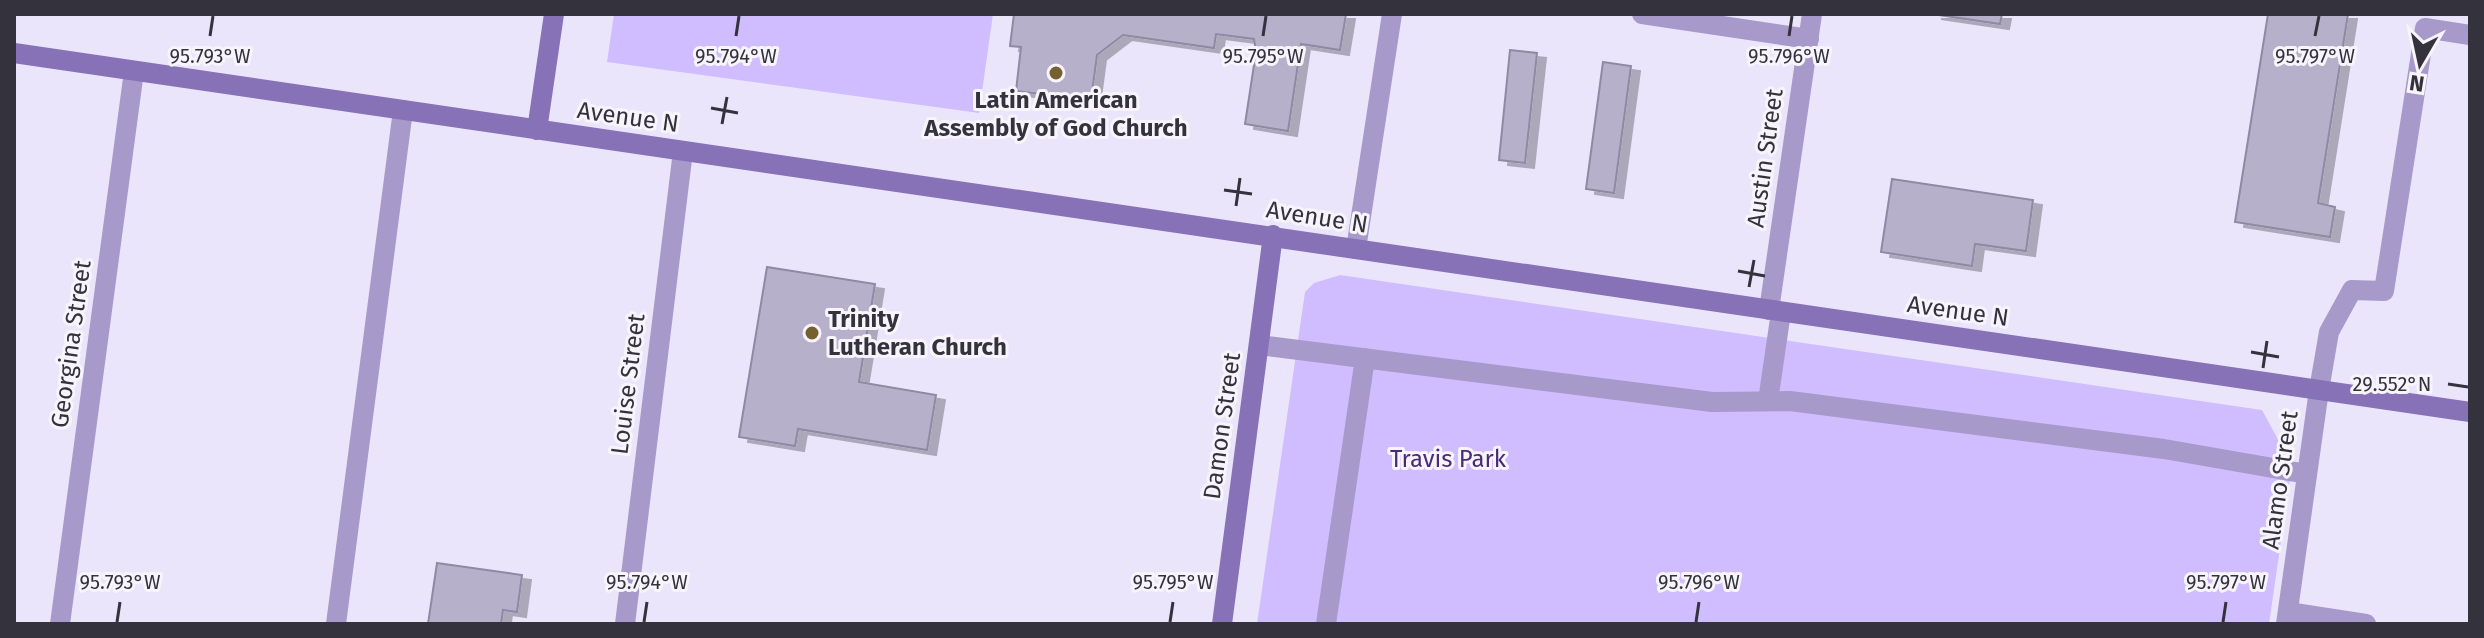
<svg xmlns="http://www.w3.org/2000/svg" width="2484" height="638" font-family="'Fira Sans',sans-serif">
<defs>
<filter id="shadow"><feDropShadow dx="9" dy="5" stdDeviation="0" flood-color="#0004"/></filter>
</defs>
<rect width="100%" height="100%" fill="#ebe5fc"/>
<path fill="#d0bdff" d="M614,14H993L979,113L607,62Z
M1340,275L2262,410L2292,465L2269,624H1257L1305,292L1314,283Z"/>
<path fill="#b7b0cb" stroke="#9089a3" stroke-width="2" filter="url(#shadow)" d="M1014,14H1346L1340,50L1301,44L1288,131L1245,124L1256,52L1254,39L1216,34L1214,48L1123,35L1097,55L1091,100L1016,91L1021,47L1010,46Z
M1932,14H2002L2000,24Z
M2268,14H2348L2318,203L2335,207L2330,237L2235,222Z
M1510,50L1537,53L1525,163L1499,160Z
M1603,62L1631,66L1614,193L1586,189Z
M1892,179L2033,200L2026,251L1975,244L1972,266L1881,252Z
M767,267L875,284L859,382L936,395L927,450L798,429L795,446L739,437Z
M437,563L522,575L517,612L503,610L501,624H428Z"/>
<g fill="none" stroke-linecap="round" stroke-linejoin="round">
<path stroke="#a799c9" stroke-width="20" d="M1642,14L1809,39
M1259,345L1712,402L1790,401L2164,449L2307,474
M2319,390L2329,332L2352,290L2384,291L2425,28L2470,35
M1768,401L1781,312
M2288,612L2366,624
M336,624L403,110
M1326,624L1365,358"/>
<path stroke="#a799c9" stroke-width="20" d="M1356,249L1392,14
M1769,310L1812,14
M60,624L134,71
M625,624L683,151
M2286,624L2319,390"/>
<path stroke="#8771b7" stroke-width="20" d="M14,53L2470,412
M537,130L554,14
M1222,624L1273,235"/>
</g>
<path fill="none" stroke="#34323c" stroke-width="3" d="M210,36L213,16M736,36L739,16M1263,36L1266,16M1789,36L1792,16M2315,36L2319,16M711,108L738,113M722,124L727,97M1224,190L1252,194M1236,206L1240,178M1738,271L1765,276M1749,287L1754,260M2251,352L2279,357M2263,368L2267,341M2448,384L2468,387M117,622L120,602M644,622L647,602M1170,622L1173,602M1696,622L1699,602M2223,622L2226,602"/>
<g fill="#756130" stroke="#f7f5fb" stroke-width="3">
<circle cx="1056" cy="73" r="8"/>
<circle cx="812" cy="333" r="8"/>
</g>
<g text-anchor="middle" stroke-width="6" stroke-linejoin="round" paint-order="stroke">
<g font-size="24" font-weight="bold" fill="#34323c" stroke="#f7f5fb">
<text x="1056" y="108">Latin American<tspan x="1056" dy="28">Assembly of God Church</tspan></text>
<text x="828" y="327" text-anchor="start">Trinity<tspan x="828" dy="28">Lutheran Church</tspan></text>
</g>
<g font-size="24" fill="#34323c" stroke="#f7f5fb">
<text transform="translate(628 117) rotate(8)" y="8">Avenue N</text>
<text transform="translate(1765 158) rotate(-82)" y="8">Austin Street</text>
<text transform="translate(1317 217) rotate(9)" y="8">Avenue N</text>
<text transform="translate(1958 311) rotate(8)" y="8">Avenue N</text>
<text transform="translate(71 344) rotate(-82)" y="8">Georgina Street</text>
<text transform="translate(628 384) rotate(-83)" y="8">Louise Street</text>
<text transform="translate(1222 426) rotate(-82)" y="8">Damon Street</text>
<text transform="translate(2280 480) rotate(-82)" y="8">Alamo Street</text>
</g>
<g font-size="24" fill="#492b78" stroke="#f7f5fb">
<text x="1448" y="467">Travis Park</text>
</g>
</g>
<g font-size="20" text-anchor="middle" fill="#34323c" stroke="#f7f5fb" stroke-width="6" stroke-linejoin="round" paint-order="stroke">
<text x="210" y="63">95.793°W</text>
<text x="736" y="63">95.794°W</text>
<text x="1263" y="63">95.795°W</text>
<text x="1789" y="63">95.796°W</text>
<text x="2315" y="63">95.797°W</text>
<text x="2392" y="391">29.552°N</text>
<text x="120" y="589">95.793°W</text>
<text x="647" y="589">95.794°W</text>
<text x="1173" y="589">95.795°W</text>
<text x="1699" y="589">95.796°W</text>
<text x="2226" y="589">95.797°W</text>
</g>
<rect width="2484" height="638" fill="none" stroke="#34323c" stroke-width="32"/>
<g transform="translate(2420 64) rotate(189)" stroke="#f7f5fb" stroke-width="6" paint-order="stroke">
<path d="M0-6L14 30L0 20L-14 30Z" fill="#34323c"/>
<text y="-12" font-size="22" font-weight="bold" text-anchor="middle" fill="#34323c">N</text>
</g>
</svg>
